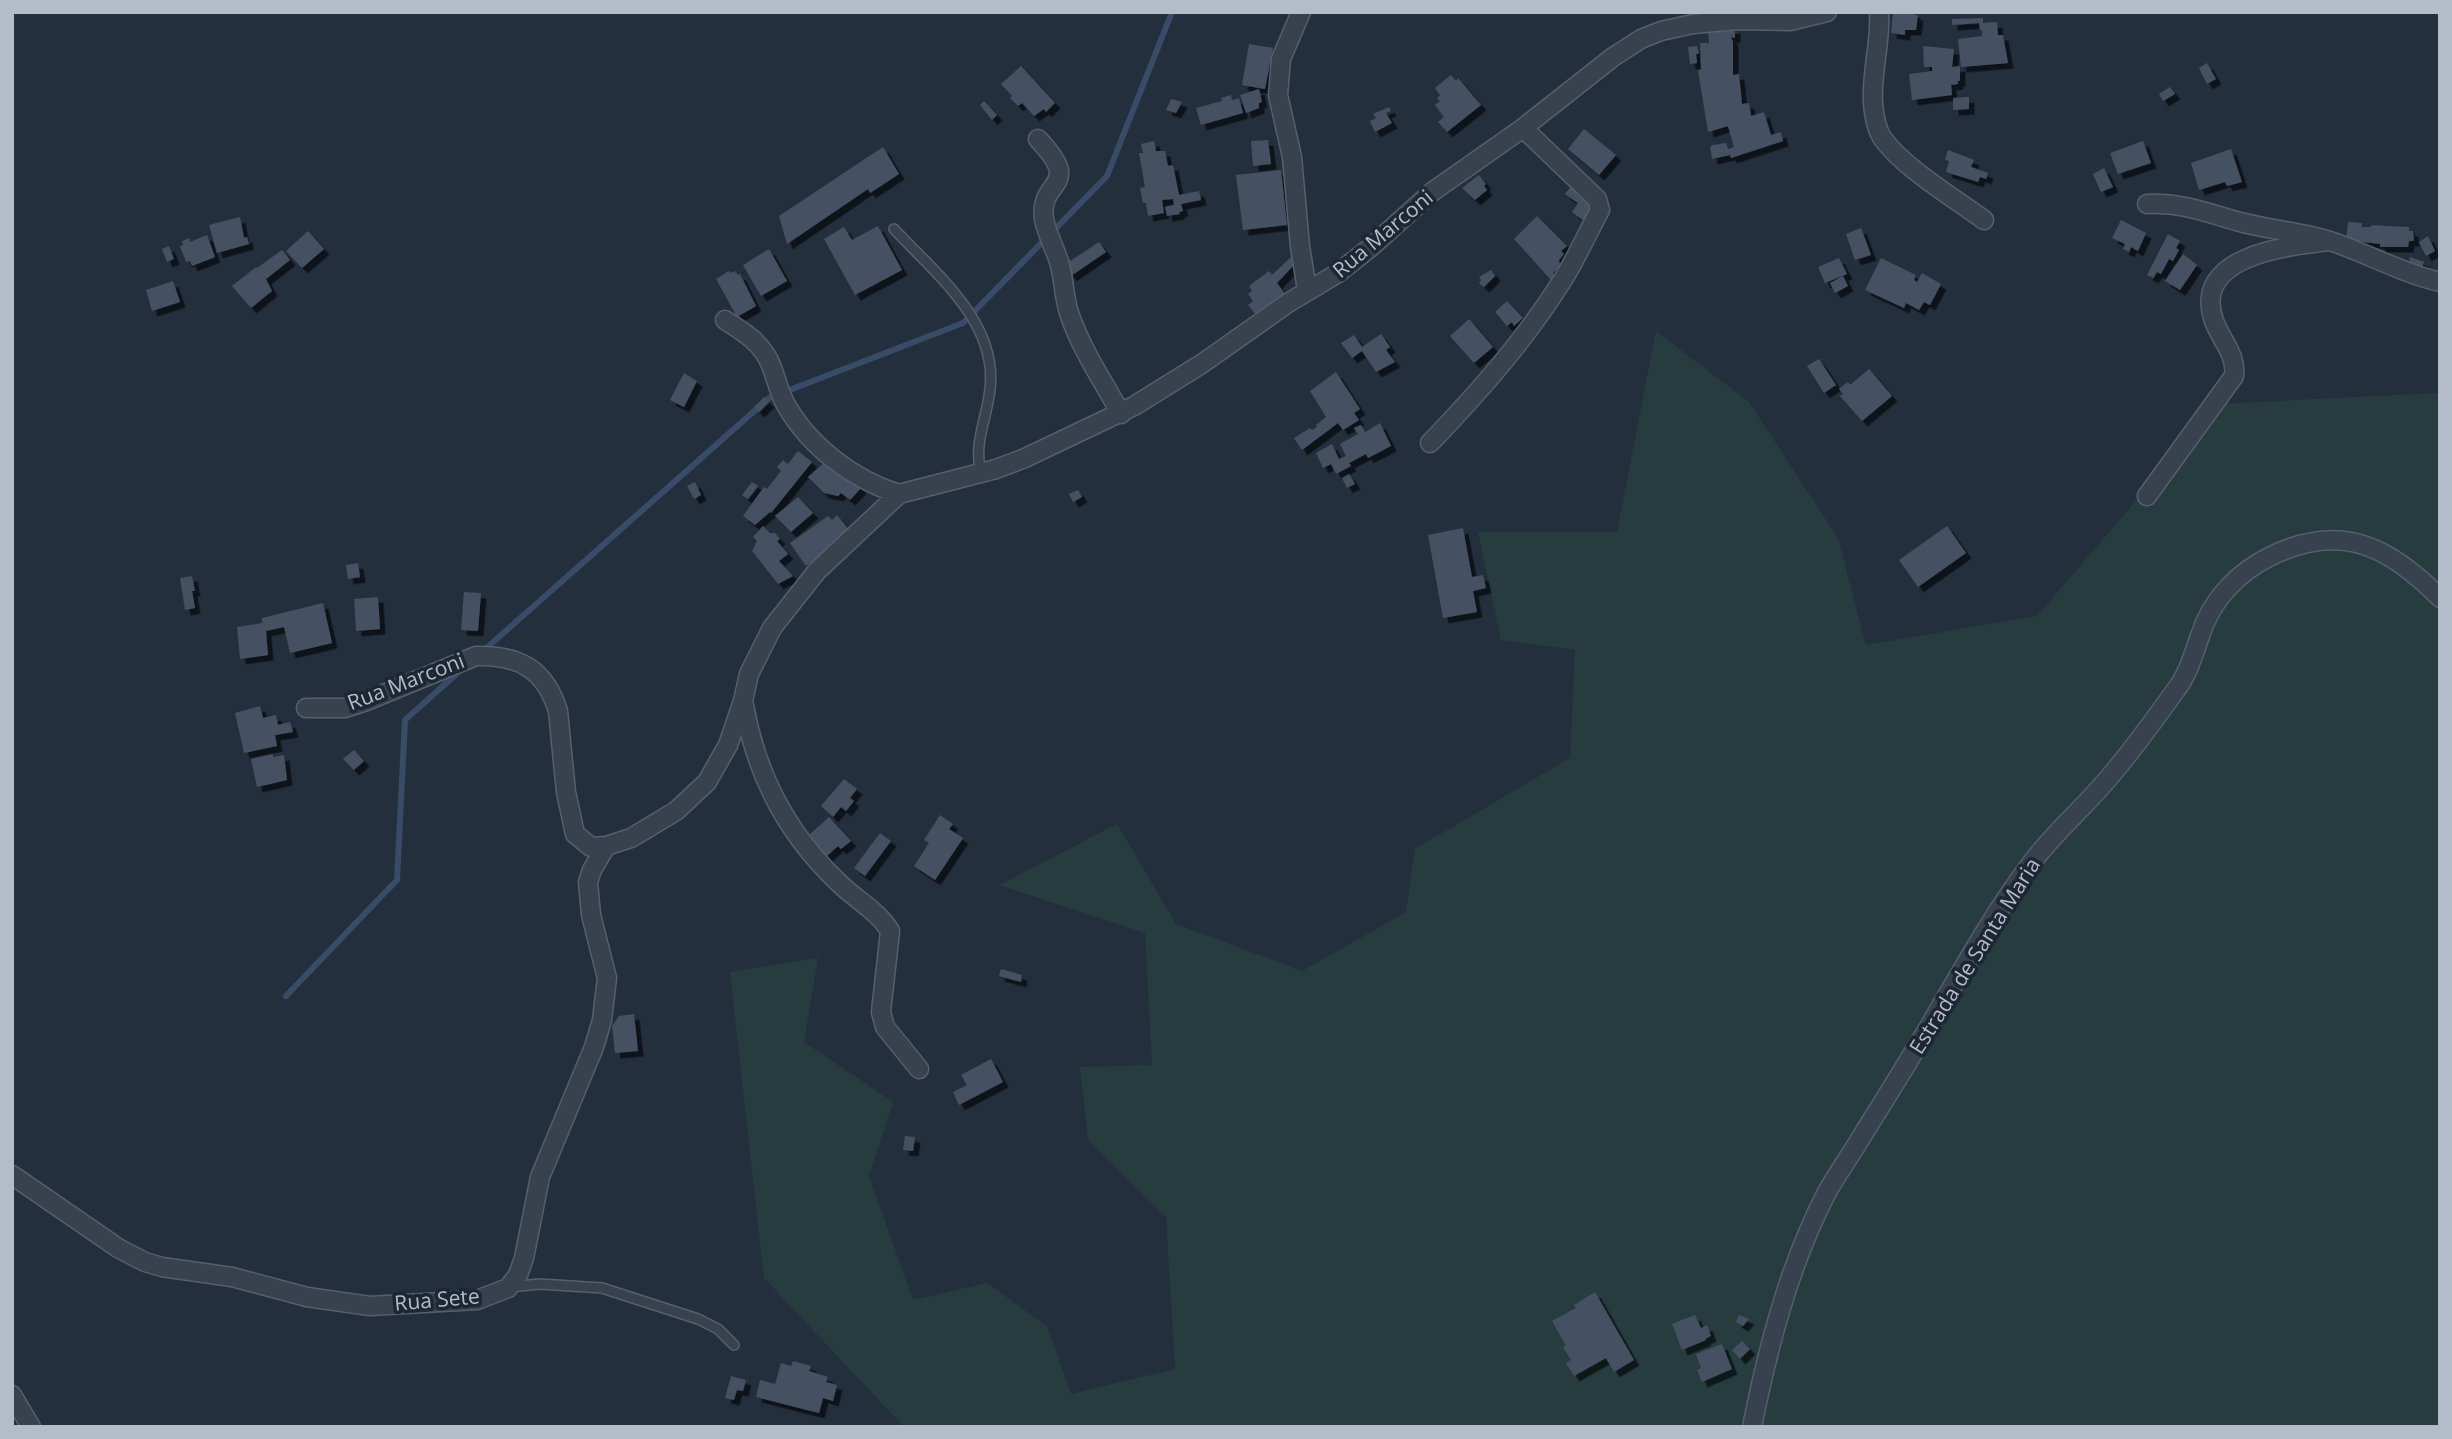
<svg xmlns="http://www.w3.org/2000/svg" width="2452" height="1439" font-family="'Open Sans',sans-serif">
<defs>
<filter id="shadow"><feDropShadow dx="5.5" dy="5.5" stdDeviation="0" flood-color="#0009"/></filter>
</defs>
<rect width="100%" height="100%" fill="#242f3e"/>
<path fill="#263c3f" d="M1656,331L1749,402L1838,538L1866,645L2037,616L2219,404L2437,393L2440,396V1427H904L764,1278L730,972L818,958L804,1042L893,1102L869,1176L913,1300L987,1283L1047,1326L1071,1394L1175,1369L1166,1217L1088,1140L1080,1067L1152,1065L1145,933L999,885L1117,824L1176,924L1302,971L1406,912L1415,849L1570,758L1575,650L1501,640L1478,532H1617Z"/>
<g fill="none" stroke-linecap="round" stroke-linejoin="round">
<path stroke="#394c67" stroke-width="6" d="M481,653L769,398L963,323L1107,176L1172,12
M286,996L397,880L405,720L462,669"/>
</g>
<path fill="#455162" filter="url(#shadow)" d="M1893,12H1915V15H1918L1916,30H1905V35L1891,33Z
M1983,18V23L1997,22L1998,35H2003L2008,63L1961,67L1958,39L1982,36V30H1980L1979,23L1952,25V19Z
M1735,28V38L1731,37L1733,42V75L1739,74L1742,104L1749,103L1751,116L1764,112L1771,135L1781,132L1783,141L1731,158L1730,155L1712,159L1710,147L1713,145L1726,143L1728,149L1734,147L1728,126L1708,132L1698,70H1701L1700,43H1709L1708,31Z
M1249,44L1273,48L1265,89L1242,85Z
M1697,46L1699,54H1696L1697,63L1690,64L1688,47Z
M1923,46L1954,49L1952,67L1960,66V81H1958V84L1951,85L1952,95L1912,100L1909,74L1932,71V67H1924Z
M2207,63L2216,79L2207,84L2199,68Z
M1021,66L1055,103L1046,112L1044,109L1034,116L1022,103L1018,106L1010,98L1012,96L1001,84Z
M1451,75L1456,81L1458,78L1481,105L1447,132L1438,122L1444,117L1435,105L1440,101L1437,98L1440,95L1435,88Z
M2170,87L2175,94L2163,101L2159,94Z
M1259,89L1262,102L1259,103V108L1246,113L1240,95Z
M1231,95L1232,100L1239,98L1243,113L1201,125L1196,108L1222,101L1221,98Z
M1969,97V109L1953,110V98Z
M1171,99L1182,102L1176,113L1166,110Z
M984,101L997,115L992,120L980,105Z
M1389,107L1391,111L1386,113L1392,123L1375,132L1370,121L1376,118L1373,114Z
M1584,129L1616,155L1599,175L1568,149Z
M1268,140L1271,164L1253,166L1251,141Z
M1154,141L1156,151H1165L1168,166L1173,165L1179,195L1199,191L1201,200L1181,204L1183,211L1179,212L1180,214L1167,216L1165,207L1174,205L1173,199L1162,200L1164,213L1148,216L1146,203H1143L1140,188L1145,187L1139,153H1143L1141,144Z
M2143,141L2151,163L2118,174L2110,153Z
M883,147L899,174L870,193L868,189L787,244L779,216Z
M2231,149L2242,182L2227,186L2225,182L2199,190L2191,163Z
M1948,150L1974,160L1971,167L1988,173L1986,179L1980,177L1978,182L1946,172L1949,161L1945,160Z
M2104,168L2113,187L2101,192L2093,174Z
M1281,170L1287,225L1243,230L1236,175Z
M1479,175L1486,184L1484,186L1487,190L1475,200L1462,188Z
M1573,184L1595,203L1584,221L1572,212L1578,203L1565,194Z
M1537,216L1567,246L1561,251L1564,254L1559,260L1560,266L1553,273L1556,275L1551,280L1514,239Z
M240,217L244,238L247,237L249,244L217,253L209,225Z
M2121,220L2146,233L2138,251L2131,247L2129,252L2123,249L2125,244L2112,238Z
M2348,222L2362,223V227H2371V225L2409,227V231H2413L2414,241H2409L2408,247H2380V244L2346,240Z
M878,226L902,270L855,295L824,239L844,227L852,240Z
M1861,228L1871,255L1855,260L1846,234Z
M308,231L324,249L302,268L286,251Z
M2168,234L2180,241L2176,248L2179,250L2173,261L2169,259L2161,274L2157,272L2153,278L2147,275Z
M207,235L215,257L192,266L190,261L186,262L180,246L183,245L182,241L189,238L190,242Z
M2428,236L2435,251L2426,256L2419,242Z
M1099,242L1106,252L1071,276L1064,265Z
M169,246L174,259L167,262L162,249Z
M769,249L787,281L761,296L743,265Z
M282,250L290,260L266,279L272,291L251,308L232,286L256,267L257,268Z
M2183,254L2197,265L2180,290L2165,281Z
M1292,256L1293,266L1277,283L1285,294L1256,315L1248,305L1253,301L1248,294L1252,291L1249,286L1269,271L1272,275Z
M2410,257L2424,262L2421,270L2408,266Z
M1839,258L1847,274L1825,283L1818,267Z
M1881,258L1916,275L1914,280L1917,282L1922,273L1941,284L1930,305L1924,302L1919,310L1906,303L1904,308L1865,290Z
M1491,270L1495,276L1484,287L1479,283L1481,280L1479,277Z
M729,271L730,273L735,271L738,275L740,274L756,306L737,317L716,279Z
M1843,276L1848,286L1835,293L1830,283Z
M173,281L180,302L152,311L146,290Z
M1507,301L1523,318L1514,326L1512,322L1507,326L1495,312Z
M1469,319L1493,347L1474,363L1450,336Z
M1381,334L1390,347L1386,350L1395,362L1376,372L1362,351L1352,358L1341,343L1354,335L1362,347Z
M1819,359L1836,385L1824,393L1807,366Z
M1869,369L1892,396L1862,421L1840,396L1843,394L1839,389L1848,382L1850,385Z
M1336,372L1360,409L1354,413L1359,420L1343,430L1338,423L1302,450L1294,438L1310,428L1312,430L1317,427L1316,425L1326,417L1310,391Z
M684,373L697,381L684,407L670,400Z
M764,397L769,402L759,412L754,407Z
M1380,423L1391,446L1368,458L1366,454L1349,463L1351,466L1336,474L1331,464L1323,468L1316,453L1332,444L1339,459L1346,456L1340,444L1358,434L1354,428L1361,425L1365,432Z
M798,451L812,462L771,513L770,512L755,525L743,516L764,487L767,489L781,471L777,467L783,460L788,464Z
M827,460L840,476L844,473L861,488L850,500L841,493L838,496L824,493L808,477Z
M1349,474L1355,484L1347,488L1342,478Z
M695,482L701,495L694,499L687,486Z
M752,482L758,486L748,499L742,495Z
M1078,490L1082,497L1073,502L1069,494Z
M798,497L813,513L791,532L775,516Z
M837,515L851,532L806,566L790,543L828,516L832,520Z
M763,526L770,533H775L780,539L777,541L788,554L779,561L793,576L778,584L752,551L757,541L753,537Z
M1947,526L1966,553L1918,587L1899,560Z
M1463,528L1472,577L1483,575L1486,588L1473,591L1477,612L1443,618L1428,535Z
M358,563L360,577L348,579L346,565Z
M192,576L195,591H192L195,608L185,610L180,578Z
M464,592L481,593L478,631L461,630Z
M378,597L380,629L356,631L354,599Z
M323,603L332,643L290,653L284,627L266,631L268,655L240,659L237,627L262,623V618Z
M260,706L263,718L276,715L278,725L290,722L293,732L275,735L277,746L244,753L235,713Z
M354,750L364,761L354,770L343,759Z
M273,754V757L284,755L287,780L257,787L251,759Z
M844,779L857,789L850,798L854,801L846,811L841,807L833,817L821,806Z
M940,815L953,824L949,829L963,838L935,880L914,866L929,843L924,840Z
M829,817L851,841L841,849L838,846L827,856L808,836Z
M880,833L891,841L865,876L854,868Z
M1001,969L1022,975L1021,982L999,976Z
M634,1014L638,1051L615,1053L612,1026L619,1016Z
M991,1059L1003,1082L959,1105L953,1092L967,1085L961,1075Z
M905,1136L915,1137L913,1151L903,1150Z
M1595,1292L1634,1360L1614,1372L1606,1358L1574,1376L1566,1363L1571,1360L1563,1347L1566,1346L1552,1321L1576,1308L1574,1305Z
M1695,1315L1701,1328L1707,1325L1711,1336L1705,1339L1706,1340L1682,1350L1672,1324Z
M1739,1315L1749,1319L1743,1326L1736,1322Z
M1742,1341L1750,1349L1740,1359L1732,1350Z
M1722,1344L1732,1369L1702,1382L1697,1370L1701,1368L1696,1354Z
M793,1361L811,1366L809,1371L828,1377L826,1382L837,1385L833,1401L823,1398L819,1413L756,1397L760,1380L775,1384L781,1363L791,1366Z
M731,1376L746,1380L743,1391L737,1390L734,1400L725,1398Z"/>
<g fill="none" stroke-linecap="round" stroke-linejoin="round">
<g stroke="#565f6c" stroke-width="12">
<path id="service" d="M894,229C935,273 998,322 990,389C987,419 973,443 981,473
M510,1287L540,1284L602,1288L698,1319L718,1329L734,1345"/>
</g>
<g stroke="#565f6c" stroke-width="21">
<path id="minor" d="M1301,12L1281,59L1278,95L1292,157L1300,246L1307,290
M1879,12C1881,43 1871,73 1873,103C1874,116 1876,129 1883,139C1904,168 1954,198 1984,220
M1038,139C1085,189 1038,178 1044,219C1047,235 1056,250 1060,265C1064,281 1064,297 1069,313C1081,349 1103,381 1121,414
M2147,204C2182,202 2207,213 2240,222C2270,230 2301,232 2330,241C2367,253 2401,273 2440,282
M725,320C744,332 762,343 771,365C776,378 779,392 786,405C810,447 854,480 899,494
M1430,443C1478,393 1525,340 1562,281C1576,259 1587,234 1600,210L1597,199L1523,128
M2147,496L2234,376C2237,355 2221,340 2214,321C2191,256 2286,246 2329,241
M744,705C756,774 787,834 839,883C855,899 878,911 890,931L881,1012L885,1027L919,1069
M306,708H345L364,702L476,656C519,655 545,669 558,711L566,792L575,834L591,847L606,846L631,838L676,811L707,782L728,745L743,701L749,674L772,628L817,571L899,494L996,469L1025,458L1134,406L1203,363L1288,303L1338,273L1371,247L1432,192L1523,128L1613,57L1641,39L1661,31L1693,24L1737,20L1790,21L1827,12
M12,1175L118,1248L145,1262L162,1267L232,1277L307,1297L370,1306L477,1300L508,1288L518,1275L524,1258L540,1177L594,1047L602,1020L607,978L591,915L588,882L592,870L606,846
M12,1395L31,1427
M1752,1427C1768,1347 1789,1266 1826,1194C1838,1172 1853,1152 1865,1131C1886,1098 1906,1065 1926,1032C1959,976 1991,917 2030,865C2054,832 2086,806 2112,774C2134,748 2155,719 2175,691C2188,675 2193,655 2200,636C2211,600 2238,572 2271,556C2341,522 2389,546 2440,598"/>
</g>
<use href="#service" stroke="#38414e" stroke-width="9"/>
<use href="#minor" stroke="#38414e" stroke-width="18"/>
</g>
<g text-anchor="middle" stroke-width="7" stroke-linejoin="round" paint-order="stroke">
<g font-size="21" fill="#b4bcc9" stroke="#1d2633">
<text transform="translate(1383 234) rotate(-40)" y="7">Rua Marconi</text>
<text transform="translate(406 682) rotate(-21)" y="7">Rua Marconi</text>
<text transform="translate(1975 956) rotate(-58)" y="7">Estrada de Santa Maria</text>
<text transform="translate(437 1300) rotate(-5)" y="7">Rua Sete</text>
</g>
</g>
<rect width="2452" height="1439" fill="none" stroke="#b4bcc9" stroke-width="28"/>
</svg>
